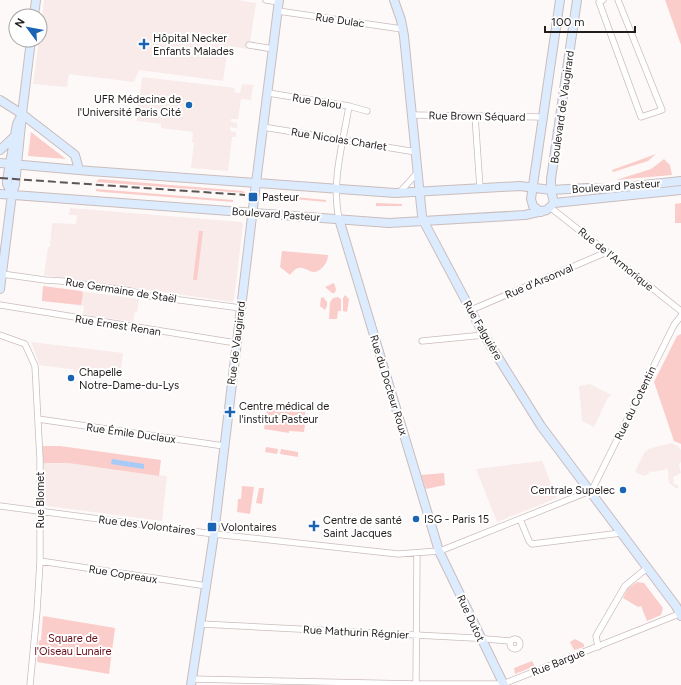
<svg xmlns="http://www.w3.org/2000/svg" width="681" height="685" font-family="Figtree,sans-serif">
<rect width="100%" height="100%" fill="#fef9f9"/>
<path fill="#f8ebea" d="M44,0H237L256,3L249,49L228,46L223,81L139,70L134,82L69,74L67,87L33,84L39,40H40Z
M142,77L235,88L234,92L240,93L242,84L253,85L251,100L241,99L238,119H231V122L237,123V128L230,127V131L236,132V137H232L228,171L191,168L194,143L192,142L193,132L161,128V124L137,121Z
M70,208L241,222L243,224L234,300L232,302L44,275L48,247H50L52,223L76,224L77,215H69Z
M43,286L139,299L137,312H135L133,322L83,314L84,306L42,301Z
M31,342L123,353L120,377L73,371V369H70L39,365L38,360Z
M590,384L611,395L610,397H608L594,427L582,421L579,386Z
M671,443L678,446L681,450V462L679,465L681,473L673,477L674,481L673,483L679,486L677,489L669,483L668,475L669,473L667,469L654,472L650,471L648,474L644,476L635,472L645,451L647,452L648,449Z
M542,461L557,498L497,522L476,469Z
M43,463H68L159,476V475L167,476L162,521L47,506L45,504Z"/>
<path fill="#facdca" d="M665,0H681V45Z
M31,132L66,159L28,156Z
M656,154L648,161L613,172L612,170Z
M664,159L670,165L672,175L616,180L651,169Z
M99,179L243,191L245,193L96,182Z
M96,189L233,200V202L102,192L96,191Z
M295,197L326,200V202L294,199Z
M376,203L402,204V206H376Z
M681,203V223H675V204Z
M199,231H203L197,280H193Z
M282,251L328,255C328,260 326,263 323,267C309,282 304,256 290,275L280,267Z
M334,283L336,289L335,293H332L325,287Z
M43,286L81,291L83,293L81,305L42,301Z
M345,295L349,299L347,312L343,311V298Z
M323,297L327,302V306L325,310L320,306L321,298Z
M338,297L341,299V311H338L337,319H329L330,302L333,298Z
M681,334V444L674,441L654,382L677,336Z
M275,403L294,405V408L306,409L303,423L305,425L304,432L289,431V433L264,429L268,404Z
M43,446H60L161,460L159,476L68,463H43Z
M266,447L278,449L277,454L265,452Z
M281,449L298,452V457L280,454Z
M444,473L445,485L426,489L421,475Z
M242,486L254,487L250,514L237,512L238,499H241Z
M259,488H264L262,504L256,503Z
M637,582L644,583L663,608L661,615L647,621L641,606L638,607L623,598L628,588Z
M43,616L115,628L109,674L37,662L39,641L41,640Z
M575,639L584,644V647L574,650L570,642Z
M532,661L535,666L515,674L514,668Z"/>
<path fill="#a7cbf8" d="M112,459L144,464V469L111,464Z"/>
<g fill="none" stroke-linecap="round" stroke-linejoin="round">
<g stroke="#cabdbc" stroke-width="7">
<path id="street" d="M266,0L279,2
M603,0L599,2L641,117L662,110L618,0
M278,11L402,29
M249,45L273,49
M268,93L349,106L367,111
M412,115L543,117
M475,116L480,188
M263,127L416,152
M399,193L418,172
M551,208L681,311
M339,219C331,182 343,143 349,106
M2,274L45,280L61,281L131,291L149,296L241,308
M0,305L236,343
M471,310L607,252
M0,335L25,344L35,366L40,459V561L37,611L30,685
M422,341L484,335
M38,419L224,446
M0,506L214,534L398,554L439,551L445,549L590,491L594,486L674,325L681,316
M520,519L529,541L532,544L621,533
M40,561L207,586
M201,624L474,638L510,641
M510 644a5 5 0 1 1 10 0a5 5 0 1 1-10 0Z
M598,647L596,636L625,586L647,568
M192,679L416,684H503L679,614
M416,685L417,553"/>
</g>
<g stroke="#cabdbc" stroke-width="10">
<path id="secondary" d="M394,0L401,20L404,36L422,216L424,222L484,335L541,426L676,606L681,616
M34,16L36,0
M0,100L22,114L75,155L79,170
M0,150L14,137
M0,163L90,171L395,193L520,186L551,190L587,188L606,189L681,181
M0,194L389,223L525,215L547,210L554,203L551,190V179L577,0
M12,194L15,185L22,114L31,40
M554,203L681,190
M541,212L533,206L531,199L560,0
M339,219L439,551L504,685
M0,289L12,194L7,184V180L17,124L22,114
M191,685L214,534L256,183L279,0"/>
</g>
<use href="#street" stroke="#fff" stroke-width="5.5"/>
<use href="#secondary" stroke="#dcebfe" stroke-width="8"/>
<path stroke="#5b5656" stroke-width="2" stroke-dasharray="8 4" stroke-linecap="butt" d="M0,178L245,195"/>
</g>
<g fill="#1b64b3" stroke="#fff" stroke-width="1.5">
<path d="M142 38h4v4h4v4h-4v4h-4v-4h-4v-4h4z"/>
<circle cx="189" cy="105" r="4"/>
<rect x="248" y="192" width="10" height="10" rx="2"/>
<circle cx="71" cy="378" r="4"/>
<path d="M228 406h4v4h4v4h-4v4h-4v-4h-4v-4h4z"/>
<circle cx="623" cy="490" r="4"/>
<circle cx="416" cy="519" r="4"/>
<path d="M312 520h4v4h4v4h-4v4h-4v-4h-4v-4h4z"/>
<rect x="207" y="522" width="10" height="10" rx="2"/>
</g>
<g text-anchor="middle" stroke-width="4" stroke-linejoin="round" paint-order="stroke">
<g font-size="11" fill="#221d1d" stroke="#fff">
<text transform="translate(340 20) rotate(8)" y="4">Rue Dulac</text>
<text transform="translate(317 101) rotate(9)" y="4">Rue Dalou</text>
<text transform="translate(562 107) rotate(-82)" y="4">Boulevard de Vaugirard</text>
<text transform="translate(477 116) rotate(1)" y="4">Rue Brown Séquard</text>
<text transform="translate(339 139) rotate(9)" y="4">Rue Nicolas Charlet</text>
<text transform="translate(616 186) rotate(-4)" y="4">Boulevard Pasteur</text>
<text transform="translate(276 214) rotate(4)" y="4">Boulevard Pasteur</text>
<text transform="translate(616 259) rotate(39)" y="4">Rue de l'Armorique</text>
<text transform="translate(539 281) rotate(-23)" y="4">Rue d'Arsonval</text>
<text transform="translate(121 290) rotate(9)" y="4">Rue Germaine de Staël</text>
<text transform="translate(118 325) rotate(9)" y="4">Rue Ernest Renan</text>
<text transform="translate(483 330) rotate(60)" y="4">Rue Falguière</text>
<text transform="translate(236 343) rotate(-83)" y="4">Rue de Vaugirard</text>
<text transform="translate(389 385) rotate(73)" y="4">Rue du Docteur Roux</text>
<text transform="translate(635 403) rotate(-64)" y="4">Rue du Cotentin</text>
<text transform="translate(131 433) rotate(8)" y="4">Rue Émile Duclaux</text>
<text transform="translate(40 500) rotate(-90)" y="4">Rue Blomet</text>
<text transform="translate(147 525) rotate(7)" y="4">Rue des Volontaires</text>
<text transform="translate(123 574) rotate(9)" y="4">Rue Copreaux</text>
<text transform="translate(471 618) rotate(65)" y="4">Rue Dutot</text>
<text transform="translate(356 632) rotate(3)" y="4">Rue Mathurin Régnier</text>
<text transform="translate(558 662) rotate(-22)" y="4">Rue Bargue</text>
</g>
<g font-size="11" fill="#221d1d" stroke="#fff" text-anchor="start">
<text x="153" y="42">Hôpital Necker<tspan x="153" dy="13">Enfants Malades</tspan></text>
<text x="181" y="103" text-anchor="end">UFR Médecine de<tspan x="181" dy="13">l'Université Paris Cité</tspan></text>
<text x="262" y="201">Pasteur</text>
<text x="79" y="376">Chapelle<tspan x="79" dy="13">Notre-Dame-du-Lys</tspan></text>
<text x="239" y="410">Centre médical de<tspan x="239" dy="13">l'institut Pasteur</tspan></text>
<text x="615" y="494" text-anchor="end">Centrale Supelec</text>
<text x="424" y="523">ISG - Paris 15</text>
<text x="323" y="524">Centre de santé<tspan x="323" dy="13">Saint Jacques</tspan></text>
<text x="221" y="531">Volontaires</text>
</g>
<g font-size="11" fill="#670c16" stroke="#fff">
<text x="73" y="642">Square de<tspan x="73" dy="13">l'Oiseau Lunaire</tspan></text>
</g>
</g>
<g transform="translate(28 28) rotate(302)"><circle r="19" fill="#ffffff" stroke="#a7a5a5"/>
<path d="M0-3L7 15L0 10L-7 15Z" fill="#1b64b3"/>
<text y="-6" font-size="11" font-weight="bold" text-anchor="middle" fill="#221d1d">N</text>
</g>
<path d="M545 26v6h90v-6" fill="none" stroke="#221d1d" stroke-width="2"/>
<text x="551" y="26" font-size="12" fill="#221d1d" stroke="#ffffff" stroke-width="3" paint-order="stroke">100 m</text>
</svg>
